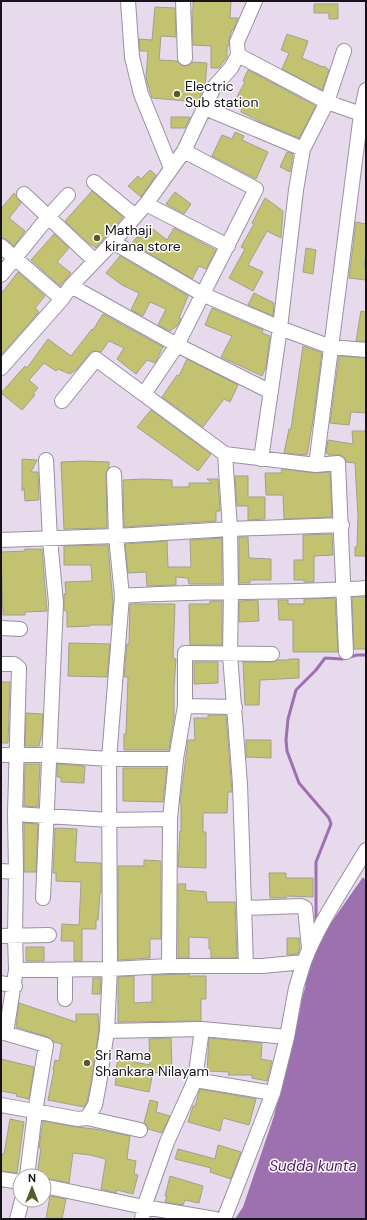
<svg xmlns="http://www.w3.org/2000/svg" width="367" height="1220" font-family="'DM Sans',sans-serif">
<rect width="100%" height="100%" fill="#e7daed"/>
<path fill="#9d71af" d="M363,877L366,881V1218L235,1219L243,1207L274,1116L297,1015L319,940Z"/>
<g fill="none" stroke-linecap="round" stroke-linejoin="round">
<path stroke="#9d71af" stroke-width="3" d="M316,923V862L331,824L329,818L299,783L287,751L286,740L288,719L296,690L316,670L325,658L342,659L357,655H366
M306,984L314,955"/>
</g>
<path fill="#c3c270" stroke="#a0a18d" d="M193,1H231L230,18H238L233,30H232L229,39V46H227V57L219,68H211V46L193,45L192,10H193Z
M314,4H338V19H329V13H314Z
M155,7L175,8L176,37L161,36L159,60L177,61L181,65L185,66L189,65L192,62L207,63L205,86L198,102L152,98L146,78L148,51H140L139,39L152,40Z
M287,34L308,41L302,58L323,67L324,66L329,70L322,90L282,69L289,53L281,50Z
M248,70L316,106L299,138L265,124L241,112L242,105L233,104L245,82L243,81Z
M171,117H190V118L185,128H171Z
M235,132L244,136L242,140L268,152L256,179L212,156L222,135L232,139Z
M287,152L293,154L290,172L280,167Z
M150,170L156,175L141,197L128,186L138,176L141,179Z
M92,191L123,217L96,248L87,242L65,221Z
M175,192L191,204L184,214L166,204Z
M14,193L21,203L9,218L25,231L14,246L6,239L1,238V209Z
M265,198L283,211L281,238L267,231L248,265L263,272L253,291L229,278L245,249L241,247L254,224L252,223Z
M356,222L366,224V252L364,267L366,268V280L349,278Z
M149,226L167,240L174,228L216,250L206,269L199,266L192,279L132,243L137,237L140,238Z
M54,234L69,248L57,262L71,273L60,286L31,260Z
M306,248L316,250L313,274L303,272Z
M120,256L188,296L179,318L181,319L177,326L170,331L158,325L166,309L150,302L143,316L131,310L139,293L122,285L106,273Z
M18,272L45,296L35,308L39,312L1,355V294Z
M254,293L274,303L273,316L248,305Z
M212,308L263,330L262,333L270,336L266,367L262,376L221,357L232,336L205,325Z
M361,311L366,312V341H356Z
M103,314L163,347L155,363L147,360L136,374L117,359L124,348L109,341L101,352L93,351L90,353L76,370L70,374L58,369L56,371L44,363L29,380L38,388L33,394L35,395L22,410L1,393L25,366L27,368L48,339L71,356L92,329L93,330Z
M303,346L322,353L313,420L307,455L284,453L289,429H291Z
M339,356L366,358V413L351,412L349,425L330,423Z
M187,359L238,385L230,402L224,399L203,427L162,397L177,375L179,376Z
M151,410L211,454L198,471L137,427Z
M352,431H366V556H355V547H357L358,516L355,463L346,462L345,458L341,455H328V453H326L328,440L353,444Z
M22,459L37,460L31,472H38L39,500L25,501L24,487L22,491Z
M83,461L109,462V467L106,474L107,528L64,529L61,462Z
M282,469L315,473L330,472L332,517L284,519L283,495H266L265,473H281Z
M235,476H248V497H265V519L248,520V506H237Z
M144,479L172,480V487H189V483H212L207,479H218L220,511H216V521L124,527L123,480Z
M332,534L333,555L314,556V582H304V580H294V560H303V535Z
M239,537H248L249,558L271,559V580H250V583H239Z
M222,538V584H189L188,578L176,577V585L147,586L146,572L128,573L125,544L167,541L168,567H191L190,540Z
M108,545L113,603L111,625H90V626L67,627V612L64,610V594H66L65,582L92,581L91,565H64V546Z
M25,549H42L47,611L25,612V615H3L1,552L25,551Z
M352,597H366V649H354Z
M335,598L338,652H293V620H279L278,600H288V604H304V599Z
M258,600L259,621L239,622V601Z
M210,601H222V645H190L189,604H210Z
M130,604H175L173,658L176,659L174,686V718L169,750H124V734H126L128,677H124L127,644H129Z
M69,643L110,644L107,677L68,676Z
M289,659H299V678L260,680L259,705H245L243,662H272L277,660H289Z
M194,662H218V683L194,684Z
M1,682H10L8,743H1Z
M26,713L43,714L42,732L39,746H25Z
M208,715H226L232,792H228L227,813H203V832H206V868L178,867L180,831H181V803H180L188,740H195L194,718H208Z
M246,740H271V758L246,757Z
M25,764H40L38,807L24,806Z
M57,764L85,766L84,783L61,782V777H57Z
M123,768H167L163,802L123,801Z
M24,823L38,824L36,872H24Z
M55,828L77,829L75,862L101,863V893H100L98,920H96V929H82V961H74V941H61L62,924L79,925L81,882L56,881V873H53Z
M144,860L161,861V939H150V958L118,960V866H144Z
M269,873H286V878H313V897L286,896V898H270Z
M178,884H186L185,890L206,892L207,902H235L237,958H211V949H209V938L189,937V958H178Z
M287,938H299L300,948L298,954L287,955Z
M26,947H44V961H26Z
M189,974V976H206V999H201V1021L118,1022V977L134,976V1003L152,1002V975Z
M93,978H101L100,994H92Z
M19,1003L76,1022V1014H98L99,1030L91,1083L87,1102L84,1107L48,1100L54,1070H53L55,1060L59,1061L62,1044L54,1042L48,1037L16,1027Z
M171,1038L172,1068L164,1067L163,1074L153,1072L149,1092L115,1085L117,1074H115L118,1059L150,1065L149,1039Z
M209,1038L262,1043L261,1059L272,1061L267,1081L252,1078V1075H228L229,1072L207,1071Z
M1,1059L34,1067L29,1099L16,1096L17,1094L1,1091Z
M200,1089L256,1099L249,1125L223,1118L220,1131L188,1122L193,1106H195Z
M150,1100L158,1102L156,1112L170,1116L162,1133L148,1129L146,1124L144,1123Z
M10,1119L24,1122L17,1173L1,1171L2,1154H4Z
M43,1121L76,1127L95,1129L130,1136L127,1159L136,1161L134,1174L138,1175L133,1194L117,1190L116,1193L101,1189L106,1159L90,1155L73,1153L69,1183L44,1178V1176H37L41,1148H39Z
M218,1145L241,1152L231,1179L210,1172L211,1168L175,1159L178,1149L215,1159Z
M170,1176L203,1186L199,1203L185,1200L183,1205L165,1202L167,1196H165Z
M50,1196L66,1199L62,1219H46Z"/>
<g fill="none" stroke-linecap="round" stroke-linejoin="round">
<g stroke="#9b8fa0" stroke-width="16">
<path id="minor" d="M128,1L132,57L141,94L171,168
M183,1L185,58
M238,55L327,102L361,114
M205,108L303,149
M94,182L135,216
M24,194L94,260
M146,204L228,246
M113,242L202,294L280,328L331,347L366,350
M1,246L62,299
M1,275L49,216L68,195
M71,286L177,345L271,392
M1,368L62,299L71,286L113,242L146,204L184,151L214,87L231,68L238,55L237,42L255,1
M144,394L177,345L256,189L184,151
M62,401L96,359L225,454
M261,459L280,328L296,190L303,149L327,102L344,51
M316,465L361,114L366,90
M1,540L116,536L230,529L342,525
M122,596C203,590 285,594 366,588
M1,628L20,629
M1,664H14L19,668L15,814L16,872L15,936L16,970L6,1033
M185,706L235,707
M1,755H49L109,759H176
M15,814L110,820L170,819
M1,871L16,872
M43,898L56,603L50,539L46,460
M244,908L301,906L305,908L309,948
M1,936L49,935
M169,966L170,819L176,759L185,706V653L272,654
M246,966L240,784L230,655L231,593L230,529L225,454L316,465L338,463L346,652
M16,970L110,969L169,966H262L304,962C318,924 345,886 366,850
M65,970V999
M1,983L15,986
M107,1031L202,1029L287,1037
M1,1032L46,1045L35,1112L27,1176
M195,1080L273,1093
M1,1105L78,1119L87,1118L95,1105L99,1084L107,1031L110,969L109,759L122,596L116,536L114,474
M87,1118L140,1130
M1,1179L20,1182
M44,1186L144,1207L215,1219
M17,1219L22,1200
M142,1219L144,1207L167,1142L195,1080L202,1029
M224,1219L273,1093L287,1037L296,988L304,962"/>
</g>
<use href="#minor" stroke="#fff" stroke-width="14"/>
</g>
<g fill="#5a5a26" stroke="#fff" stroke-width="1.5">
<circle cx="177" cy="94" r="4"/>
<circle cx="97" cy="238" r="4"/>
<circle cx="87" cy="1063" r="4"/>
</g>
<g text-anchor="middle" stroke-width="3" stroke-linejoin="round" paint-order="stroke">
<g font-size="14" fill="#18131a" stroke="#fff" text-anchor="start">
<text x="185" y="91">Electric<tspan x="185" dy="16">Sub station</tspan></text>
<text x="105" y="235">Mathaji<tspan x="105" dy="16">kirana store</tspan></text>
<text x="95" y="1060">Sri Rama<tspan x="95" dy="16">Shankara Nilayam</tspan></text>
</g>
<g font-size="15" font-style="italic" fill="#521865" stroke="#fff">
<text x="313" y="1171">Sudda kunta</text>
</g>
</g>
<rect width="367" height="1220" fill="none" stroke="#18131a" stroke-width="4"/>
<g transform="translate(32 1188)"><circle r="19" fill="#ffffff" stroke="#a3a1a3"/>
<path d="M0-3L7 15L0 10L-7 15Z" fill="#5a5a26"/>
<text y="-6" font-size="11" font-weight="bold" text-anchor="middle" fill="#18131a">N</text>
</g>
</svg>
